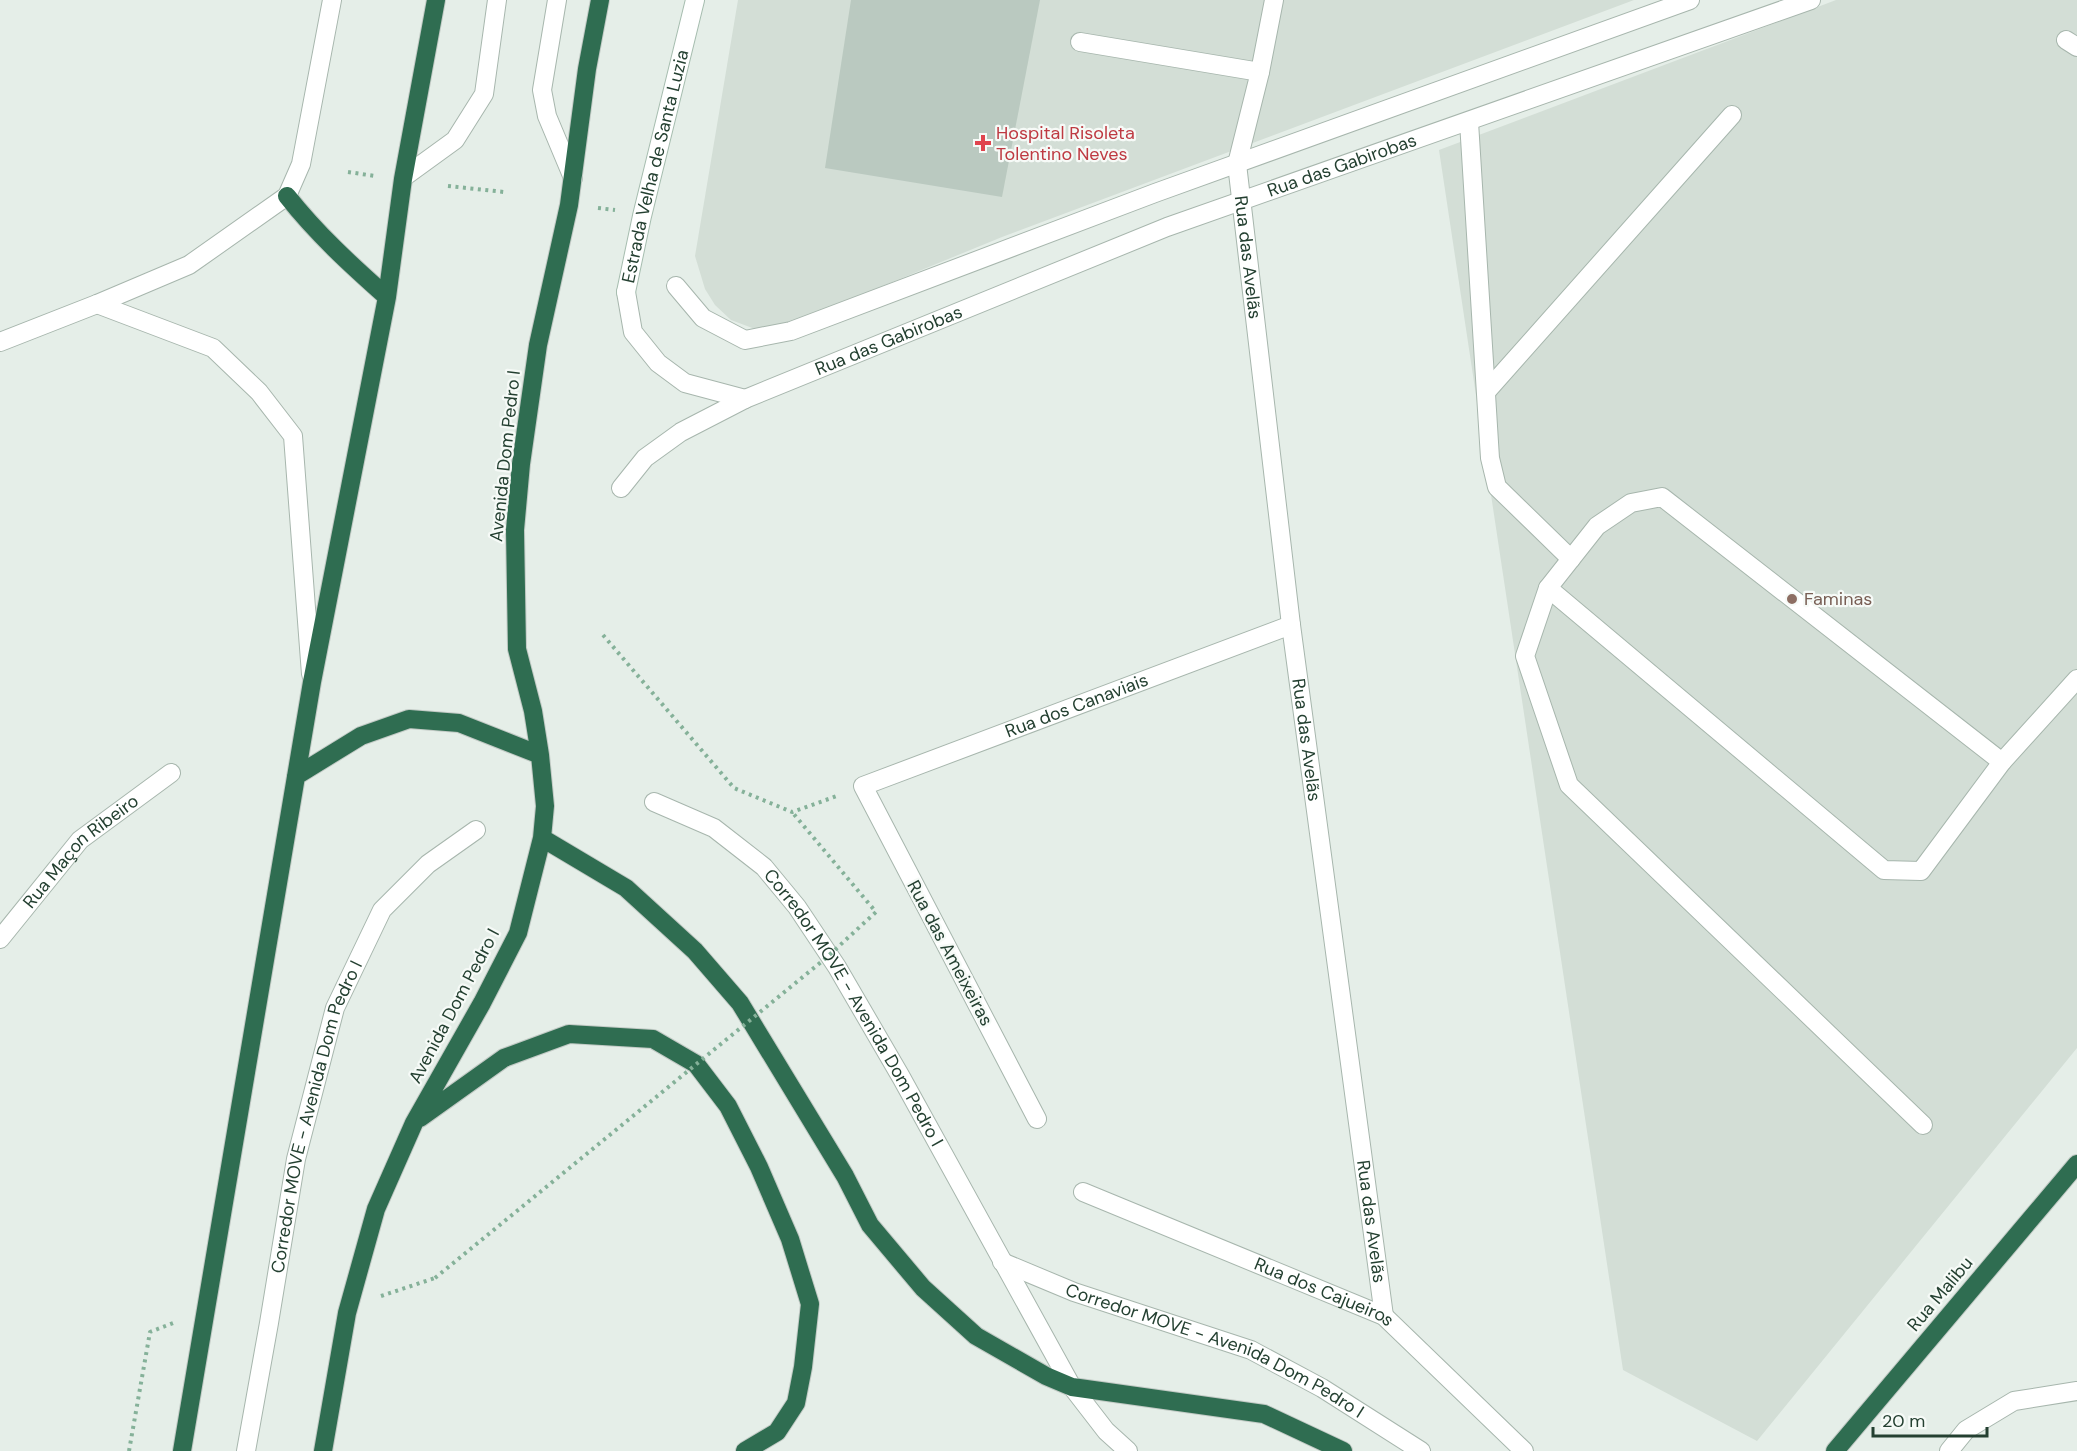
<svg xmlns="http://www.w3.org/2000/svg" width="2077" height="1451" font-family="'DM Sans',sans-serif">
<rect width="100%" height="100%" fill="#e5eee8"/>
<path fill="#d3ded6" d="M738,0H1634L1002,237L790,324L755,329L731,320L715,305L705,289L695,256Z
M1836,0H2077V1048L1757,1441L1623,1370L1439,150Z"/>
<path fill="#bac9c0" d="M851,0H1040L1002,197L825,168Z"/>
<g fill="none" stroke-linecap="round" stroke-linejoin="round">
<g stroke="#a7b6ad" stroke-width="20">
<g id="lane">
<path d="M557,0L542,90L547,116L573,178"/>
<path d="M2066,40L2077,47"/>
<path d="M1080,42L1260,72"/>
<path d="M1469,122L1490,458L1497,487L1571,559"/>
<path d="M1237,164L1260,72L1274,0"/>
<path d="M404,177L455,140L484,94L497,0"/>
<path d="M1486,392L1732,115"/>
<path d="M1548,588L1884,870L1921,871L2002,762L2077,679"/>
<path id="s1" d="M654,802L714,828L764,867L797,907L837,967L901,1077L1072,1387L1106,1431L1128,1451"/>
<path d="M1923,1125L1569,785L1525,656L1548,588L1597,526L1631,503L1662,497L2002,762"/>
<path id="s2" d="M1002,1262L1074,1292L1251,1350L1322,1388L1421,1451"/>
<path id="s3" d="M246,1451L269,1323L296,1159L335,1008L382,910L428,864L476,830"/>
<path d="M1949,1451L1966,1430L2014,1401L2077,1391"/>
</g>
</g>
<g stroke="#a7b6ad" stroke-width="20">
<g id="street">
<path id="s4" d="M1237,164L1291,625L1384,1316"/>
<path d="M676,286L703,318L745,340L791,331L1155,193L1690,0"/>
<path d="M626,292L633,332L658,363L685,383L745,399"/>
<path d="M97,304L213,348L259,392L293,436L311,674"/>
<path d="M0,342L97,304L189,265L287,196L301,164L332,0"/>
<path id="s5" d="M621,488L645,458L681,432L745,399L1167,227L1811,0"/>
<path id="s6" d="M0,939L80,840L171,773"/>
<path id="s7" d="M1037,1119L863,786L1291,625"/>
<path id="s8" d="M1083,1192L1384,1316L1524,1451"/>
</g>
</g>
<g stroke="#a6bdaf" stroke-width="20">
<g id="secondary">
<path id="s9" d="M626,292L642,216L695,0"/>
</g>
</g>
<g stroke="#c2cac5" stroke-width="20">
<path id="highway" d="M287,196C317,234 351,265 387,297
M296,776L361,736L409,719L459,723L540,755
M542,838L626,888L695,951L740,1003L845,1176L870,1225L923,1288L976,1336L1046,1376L1072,1387L1264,1414L1343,1451
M420,1118L504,1058L569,1034L653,1039L696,1064L728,1106L759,1167L790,1239L810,1304L803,1367L796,1403L777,1432L745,1451
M182,1451L312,682L387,297L403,179L436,0
M323,1451L347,1313L376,1209L414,1123L482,1003L518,933L542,838L545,806L540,755L533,711L517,649L515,530L521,464L538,345L569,205L587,69L600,0
M1835,1451L2077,1164"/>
</g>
<path stroke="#85b199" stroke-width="4" stroke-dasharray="3 4.5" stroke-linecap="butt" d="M348,172L375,176
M448,186L504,192
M598,208L615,210
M603,635L734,788L792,812L837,796
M381,1296L435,1278
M129,1451L150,1332L173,1323"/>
<use href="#lane" stroke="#fff" stroke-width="18"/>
<use href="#street" stroke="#fff" stroke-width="18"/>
<use href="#secondary" stroke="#fff" stroke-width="18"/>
<use href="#highway" stroke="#2f6d51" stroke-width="18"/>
<path stroke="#85b199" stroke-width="4" stroke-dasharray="3 4.5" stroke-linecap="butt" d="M435,1278L826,958L876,912L792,812"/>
</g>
<path fill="#e0444e" stroke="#f6faf7" stroke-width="2" d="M980 134h6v6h6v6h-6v6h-6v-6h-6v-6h6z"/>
<circle fill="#8d6e63" stroke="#f6faf7" stroke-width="2" cx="1792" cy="599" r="6"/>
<g text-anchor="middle" stroke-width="4.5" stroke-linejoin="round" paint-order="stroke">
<g font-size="18" fill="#be3a42" stroke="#f6faf7" text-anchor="start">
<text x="996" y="139">Hospital Risoleta<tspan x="996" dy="21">Tolentino Neves</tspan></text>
</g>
<g font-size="18" fill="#244031" stroke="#f6faf7">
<text dy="6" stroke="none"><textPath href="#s9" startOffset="129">Estrada Velha de Santa Luzia</textPath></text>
<text dy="6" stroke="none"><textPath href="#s5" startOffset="796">Rua das Gabirobas</textPath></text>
<text dy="6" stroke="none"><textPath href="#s4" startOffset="94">Rua das Avelãs</textPath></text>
<text dy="6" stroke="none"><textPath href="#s5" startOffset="310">Rua das Gabirobas</textPath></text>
<text transform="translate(505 456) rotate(-84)" y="6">Avenida Dom Pedro I</text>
<text dy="6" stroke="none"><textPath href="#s7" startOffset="604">Rua dos Canaviais</textPath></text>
<text dy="6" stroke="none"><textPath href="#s4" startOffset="580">Rua das Avelãs</textPath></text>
<text dy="6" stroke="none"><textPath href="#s6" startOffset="120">Rua Maçon Ribeiro</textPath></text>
<text transform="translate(950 953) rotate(62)" y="6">Rua das Ameixeiras</text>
<text transform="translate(454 1006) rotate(-62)" y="6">Avenida Dom Pedro I</text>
<text dy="6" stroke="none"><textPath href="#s1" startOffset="296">Corredor MOVE - Avenida Dom Pedro I</textPath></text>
<text dy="6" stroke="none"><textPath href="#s3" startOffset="342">Corredor MOVE - Avenida Dom Pedro I</textPath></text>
<text dy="6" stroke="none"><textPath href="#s4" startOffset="1066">Rua das Avelãs</textPath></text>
<text dy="6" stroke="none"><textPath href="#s8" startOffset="261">Rua dos Cajueiros</textPath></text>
<text transform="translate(1940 1294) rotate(-50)" y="6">Rua Malibu</text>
<text dy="6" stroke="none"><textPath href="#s2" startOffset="231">Corredor MOVE - Avenida Dom Pedro I</textPath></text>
</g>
<g font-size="18" fill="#785e54" stroke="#f6faf7" text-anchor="start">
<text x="1804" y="605">Faminas</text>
</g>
</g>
<path d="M1873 1427v9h114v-9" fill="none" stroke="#244031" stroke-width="3"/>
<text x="1882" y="1427" font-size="18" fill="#244031" stroke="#f6faf7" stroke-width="4.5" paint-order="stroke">20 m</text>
</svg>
